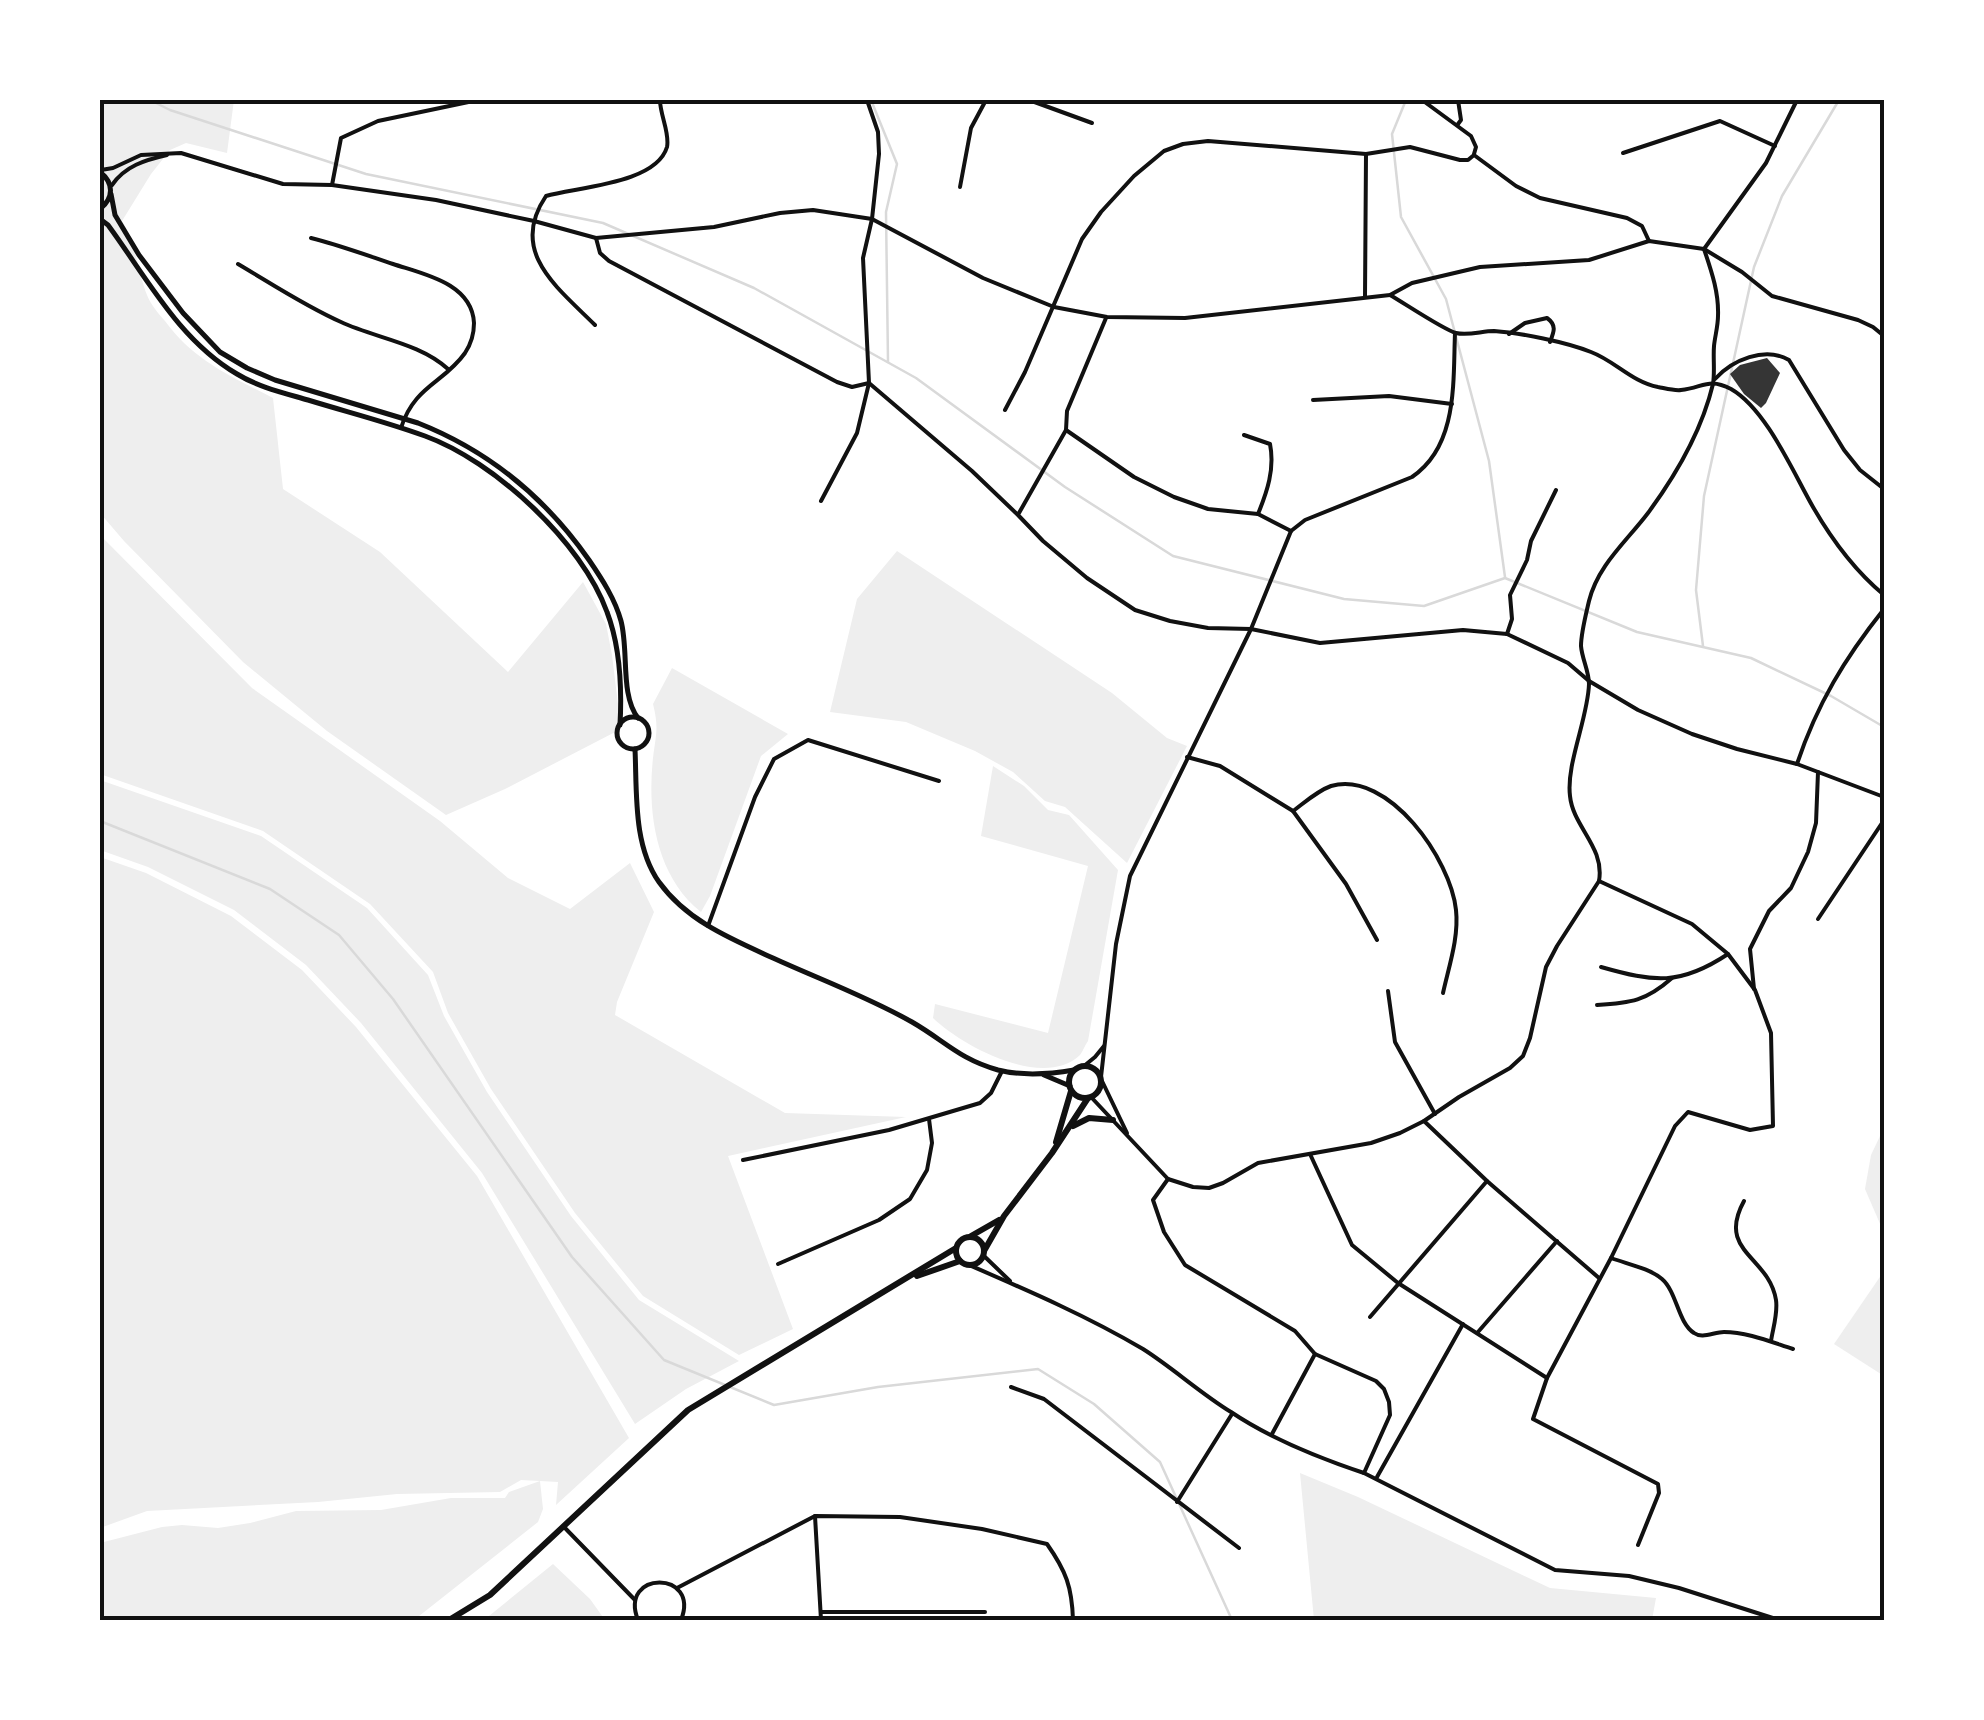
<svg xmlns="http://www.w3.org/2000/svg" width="1984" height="1720" viewBox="0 0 1984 1720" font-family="'Nunito Sans',sans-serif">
<rect width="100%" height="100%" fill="#fff"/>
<g fill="#eee">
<path d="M100 100H234L227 153 186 143 170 150 151 174 122 221C135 240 138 273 147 295 151 305 158 313 165 321 193 360 232 377 273 398L283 489 380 552 508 672 583 582 606 624 612 655 621 729 505 789 446 815 327 731 243 662 124 541 100 513Z"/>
<polygon points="100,535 252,688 440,821 508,878 570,909 630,863 654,912 617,1002 615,1015 785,1113 906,1117 728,1156 793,1329 739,1355 643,1296 575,1213 491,1089 448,1013 433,972 370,904 263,831 100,774"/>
<polygon points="897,551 1112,693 1167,738 1187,746 1127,863 1065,807 1045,801 1013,772 975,751 906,722 830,712 857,599"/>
<path d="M672 668 788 734 761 756 710 896 701 912C656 876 647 813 653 758 656 734 659 728 653 704Z"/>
<path d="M993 766 1024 786 1048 810 1069 815 1118 870 1088 1041C1085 1045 1083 1051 1080 1055 1043 1090 962 1046 933 1018L935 1004 1048 1033 1088 866 981 836Z"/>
<polygon points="100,780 261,836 367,908 428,975 444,1016 487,1092 571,1216 639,1300 739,1361 686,1389 635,1424 482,1173 361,1023 306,965 234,910 148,867 100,850"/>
<polygon points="100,857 146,873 231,916 302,970 356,1027 477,1176 629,1438 556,1505 558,1482 540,1481 543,1509 538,1522 414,1620 100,1620 100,1543 162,1527 182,1525 218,1528 250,1523 296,1511 381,1510 451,1498 505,1498 509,1492 540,1481 521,1480 500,1492 397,1494 318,1502 147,1511 100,1528"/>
<polygon points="1881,1134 1884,1138 1884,1233 1865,1189 1871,1155"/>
<polygon points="1884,1271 1884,1376 1834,1344"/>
<polygon points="1300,1473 1358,1497 1550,1588 1656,1598 1652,1620 1314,1620"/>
<polygon points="553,1564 590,1599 605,1620 484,1620"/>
</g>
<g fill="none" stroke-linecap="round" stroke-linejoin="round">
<g stroke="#d9d9d9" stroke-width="2.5">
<polyline points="150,100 170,110 366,174 603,223 754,288 916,378 1065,487 1173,556 1344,599 1424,606 1505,578 1637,632 1751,658 1831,696 1884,727"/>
<polyline points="871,100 897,164 886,212 888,362"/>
<polyline points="1406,100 1392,134 1401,217 1446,299 1489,461 1505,577"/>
<polyline points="1703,646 1696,590 1704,496 1754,267 1782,196 1839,100"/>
<polyline points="100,821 270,889 339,935 393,999 572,1257 664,1360 774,1405 878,1387 1038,1369 1094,1404 1160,1462 1232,1620"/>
</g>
</g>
<polygon fill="#353535" points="1767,358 1780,373 1766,403 1761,408 1744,394 1730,374 1740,365"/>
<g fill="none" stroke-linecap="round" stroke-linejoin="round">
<g stroke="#111" stroke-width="4">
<polyline points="1029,100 1092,123"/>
<polyline points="1422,100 1471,136 1476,147 1474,154"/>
<polyline points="1458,124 1461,120 1458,100"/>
<polyline points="1623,153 1720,121 1775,146"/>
<polyline points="101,170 113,168 141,155 181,153 283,184 332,185 436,200 534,221 596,238 714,227 780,213 813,210 872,219 983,278 1054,307 1107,317 1185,318 1390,295 1412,283 1480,267 1589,260 1649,241 1704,249 1742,272 1772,296 1858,320 1873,327 1884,336"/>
<path d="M112 185C125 166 145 160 167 155"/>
<polyline points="332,185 341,138 378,121 478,100"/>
<polyline points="960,187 971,128 986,100"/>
<path d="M311 238C339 245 366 255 393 264 423 274 472 283 474 323 474 333 471 344 465 353 444 383 414 386 401 428"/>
<polyline points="596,238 600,253 609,261 837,382 852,387 869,383 972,471 1018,515 1043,541 1087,578 1135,610 1170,621 1208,628 1251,629 1320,643 1463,630 1507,634 1568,663 1589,681 1638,710 1692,734 1737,749 1797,764 1884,797"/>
<path d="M238 264C272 284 305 306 341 322 375 338 420 343 448 369"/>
<path d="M1390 295C1404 303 1444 330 1456 333 1468 336 1482 331 1494 331 1521 333 1566 342 1591 352 1615 361 1632 382 1658 387 1664 388 1674 391 1681 390 1703 388 1708 377 1731 389 1766 409 1793 472 1813 507 1832 540 1854 570 1884 595"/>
<polyline points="1365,297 1366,154"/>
<polyline points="1106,318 1067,411 1066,430 1134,477 1174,497 1208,509 1258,514 1291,531"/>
<path d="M595 325C558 288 508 252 546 196 577 187 656 184 667 147 670 133 660 115 660 100"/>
<path d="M1509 334 1525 323 1547 318C1557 325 1554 332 1550 342"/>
<path d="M1715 379C1732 360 1765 346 1789 360L1844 450 1860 470 1884 489"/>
<polyline points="1313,400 1389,396 1452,404"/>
<polyline points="1005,410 1025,372 1082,239 1101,212 1134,176 1164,151 1183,144 1208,141 1366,154 1410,147 1460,160 1468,160 1474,155 1516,186 1540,198 1627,218 1642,226 1649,241"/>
<path d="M1244 435 1270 444C1275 469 1267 492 1258 514"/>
<polyline points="821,501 857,433 869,383 863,258 872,219 879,154 878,132 867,100"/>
<polyline points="1019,513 1066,430"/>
<polyline points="1507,634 1512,619 1510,595 1527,560 1531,541 1556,490"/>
<polyline points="1187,757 1220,766 1293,811 1346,884 1377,940"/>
<path d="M1797 764C1817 704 1845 658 1884 609"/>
<path d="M1293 811C1304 803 1317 791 1331 786 1389 770 1451 860 1456 910 1459 937 1449 966 1443 993"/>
<polyline points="1818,919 1884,820"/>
<polyline points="708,926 755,797 774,759 808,740 939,781"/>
<path d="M1601 967C1654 982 1680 986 1728 954"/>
<polyline points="1754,989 1750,949 1769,911 1791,888 1808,852 1816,823 1818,772"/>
<polyline points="1388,991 1395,1042 1435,1114"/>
<path d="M1597 1005C1631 1003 1646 1001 1672 978"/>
<polyline points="1084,1066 1095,1057 1104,1046"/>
<path d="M1101 1077 1116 944 1130 876 1251 629 1291 531 1305 520 1412 477C1458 446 1453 382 1455 333"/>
<polyline points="1102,1081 1127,1133"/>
<path d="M1091 1097 1168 1179 1193 1187 1209 1188 1223 1183 1258 1163 1371 1143 1400 1133 1424 1121 1459 1097 1510 1068 1523 1056 1530 1038 1546 967 1557 946 1599 881C1605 847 1573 827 1570 796 1566 764 1588 718 1589 684 1589 671 1582 659 1581 646 1581 633 1586 614 1589 601 1598 565 1626 542 1648 513 1676 475 1702 430 1713 384 1715 372 1713 358 1714 346 1715 336 1718 326 1718 316 1719 292 1711 270 1704 249L1766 163 1797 100"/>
<polyline points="1424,1121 1487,1181 1599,1278"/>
<polyline points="1310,1154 1352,1245 1398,1283 1547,1378 1533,1419 1658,1484 1659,1493 1638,1545"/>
<polyline points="743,1160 889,1130 980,1103 991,1093 1002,1071"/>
<polyline points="1168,1179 1153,1200 1164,1232 1185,1265 1295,1331 1315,1354 1376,1381 1384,1389 1389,1402 1390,1415 1364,1473 1555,1570 1629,1576 1679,1588 1779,1620"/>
<path d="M1744 1201C1716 1252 1769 1256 1776 1300 1778 1313 1773 1328 1771 1341"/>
<polyline points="983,1255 1010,1281"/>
<path d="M1611 1258C1627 1264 1649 1268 1662 1279 1677 1292 1678 1323 1694 1333 1702 1339 1714 1332 1724 1332 1747 1332 1771 1342 1793 1349"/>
<polyline points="778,1264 879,1220 910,1199 927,1170 932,1143 929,1119"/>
<path d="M969 1265C1029 1291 1087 1316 1143 1349 1173 1368 1200 1393 1231 1412 1271 1439 1319 1458 1364 1473"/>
<polyline points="1370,1317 1487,1181"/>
<polyline points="1478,1332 1557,1241"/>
<polyline points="1547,1378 1611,1258 1675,1126 1688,1112 1750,1130 1773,1126 1771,1033 1755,990 1728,954 1692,924 1599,881"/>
<polyline points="1011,1387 1044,1399 1239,1548"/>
<polyline points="1272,1434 1315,1354"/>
<polyline points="1377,1477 1463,1324"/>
<polyline points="1177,1502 1232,1414"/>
<polyline points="565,1528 635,1600"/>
<polyline points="677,1588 815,1516"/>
<polyline points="822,1612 985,1612"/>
<path d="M638 1620C618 1570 701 1570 681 1620"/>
<path d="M821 1620 815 1516 900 1517 982 1529 1047 1544C1066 1571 1072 1587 1073 1620"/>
</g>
<g stroke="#111" stroke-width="5">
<path d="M100 172C114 183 114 198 100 209"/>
<path d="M111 194 115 215 139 255 183 313 220 352 247 368 275 380 418 423C489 451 545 497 589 560 602 579 615 599 621 621 629 651 620 695 638 718"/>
<path d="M100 219 108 225C147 278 179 340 237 374 258 387 284 393 308 400 347 412 387 422 425 436 494 461 582 542 607 612 620 646 622 688 620 725"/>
<circle cx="633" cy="733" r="16"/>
<path d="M635 749C637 793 633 845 659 882 687 921 731 939 773 958 819 979 868 997 912 1022 945 1041 959 1059 998 1070 1022 1076 1051 1074 1074 1070"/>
<polyline points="1044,1075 1070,1086"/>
</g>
<g stroke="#111" stroke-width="6">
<circle cx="1085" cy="1082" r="16"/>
<polyline points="1073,1126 1089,1118 1113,1120"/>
<polyline points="1056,1142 1071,1091"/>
<polyline points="971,1236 999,1220"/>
<circle cx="970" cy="1251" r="14"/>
<polyline points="984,1251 1004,1216 1052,1153 1088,1098"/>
<polyline points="917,1276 960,1261"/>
<polyline points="449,1620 490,1595 688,1410 956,1248"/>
</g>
</g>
<rect width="1984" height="1720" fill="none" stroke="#ffffff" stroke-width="205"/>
<rect x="102" y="102" width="1780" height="1516" fill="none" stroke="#111" stroke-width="4"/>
</svg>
